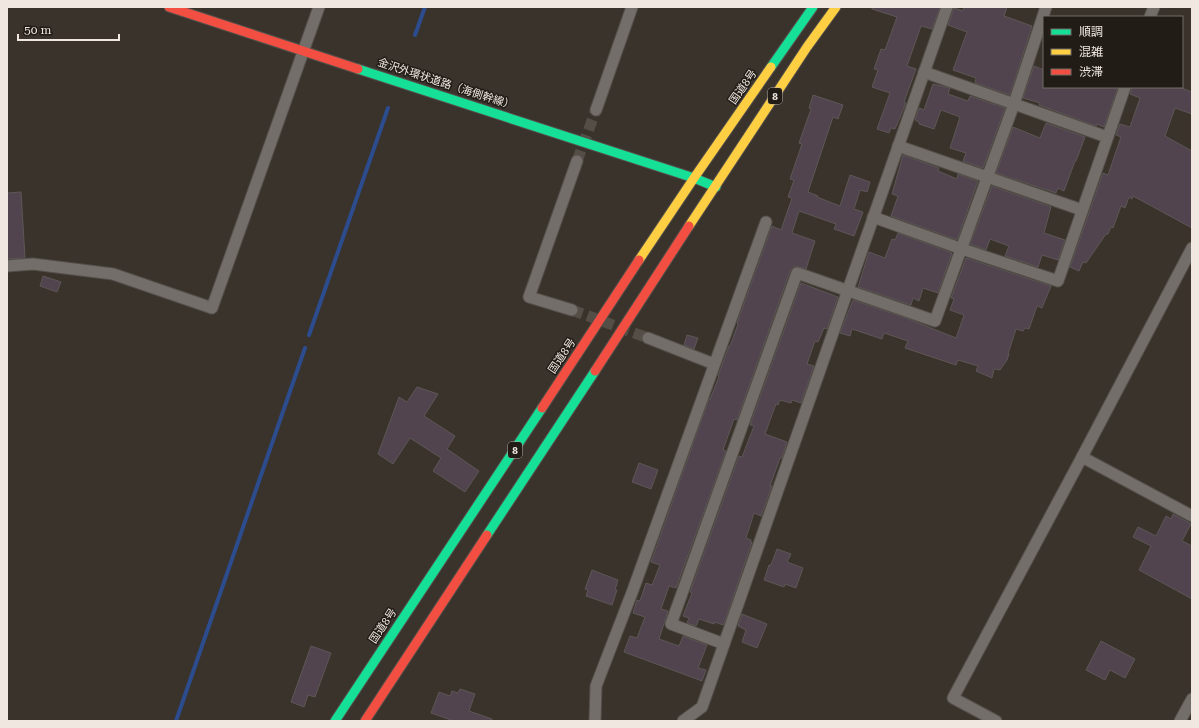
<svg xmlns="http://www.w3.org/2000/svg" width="1199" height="728" viewBox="0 0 1199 728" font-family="'Roboto Serif','Noto Sans JP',serif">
<rect width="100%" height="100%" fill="#39332c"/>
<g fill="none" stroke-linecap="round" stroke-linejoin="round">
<g stroke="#2c4c8e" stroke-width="4">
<polyline points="415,35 425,7"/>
<polyline points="309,335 388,108"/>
<polyline points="176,721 305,348"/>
</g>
</g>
<g fill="#52444e" stroke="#5c5756">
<polygon points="872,7 940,7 932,29 921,26 907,66 916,69 904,102 906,103 895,129 891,128 889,133 877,129 890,93 872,87 878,70 874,69 881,49 885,50 897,17 872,9"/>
<polygon points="964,7 1007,7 1004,16 1032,26 1010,95 975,83 976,78 953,70 967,32 948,25 954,8 963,11"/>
<polygon points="1034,66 1044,70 1044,87 1118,87 1104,127 1097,124 1096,126 1039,105 1040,103 1023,98"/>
<polygon points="933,84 950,88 948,94 968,101 970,96 1005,108 983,168 963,161 966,153 950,148 960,117 941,110 934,129 919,124 919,122 915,120 919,108 924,110"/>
<polygon points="1132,87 1179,87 1192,92 1192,114 1175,108 1165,136 1192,151 1192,228 1133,196 1132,199 1129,197 1125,208 1121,206 1113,228 1111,227 1108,234 1106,234 1086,263 1083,262 1079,271 1070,267 1103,173 1108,175 1121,137 1116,135 1120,124 1130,127 1140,98 1130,94"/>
<polygon points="813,95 843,105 838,119 833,117 808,192 818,196 817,197 840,206 850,175 870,182 867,192 860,190 854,209 863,212 854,236 834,229 836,224 799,211 792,233 815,241 806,269 796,266 790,271 737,420 734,419 723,450 726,451 676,588 669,586 661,609 668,611 659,639 679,646 683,636 707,645 698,668 706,670 702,681 624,652 630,636 637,638 645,617 633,613 637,600 640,601 646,583 652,585 660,565 651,562 709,399 710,399 719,377 718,376 729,346 730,346 738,324 737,323 772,226 781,230 792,198 788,197 794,180 790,179 802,144 799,143 811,109 809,108"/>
<polygon points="1046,123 1085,137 1076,161 1075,161 1064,191 1058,188 1056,193 996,173 1013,127 1040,138"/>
<polygon points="903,155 939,168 938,171 957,179 958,174 978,181 957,240 891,216 898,196 892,194"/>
<polygon points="992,186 1051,207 1044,233 1065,240 1058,260 1042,255 1038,267 1005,256 1009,246 990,239 986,250 970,244"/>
<polygon points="21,192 25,258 7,259 7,193"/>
<polygon points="898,233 952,253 938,293 923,288 919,301 913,298 911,305 858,287 869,252 885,258 892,239 895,240"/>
<polygon points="966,258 1051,286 1042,308 1037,306 1029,329 1025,328 1023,331 1016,329 1008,354 1009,354 1007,360 1000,370 994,369 992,378 976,371 978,366 958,360 956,365 905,348 908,341 884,333 882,339 852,329 850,336 840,333 853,300 906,318 956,338 964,315 950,310 954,299 951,298"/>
<polygon points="43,276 61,282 57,292 40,286"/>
<polygon points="801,283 838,297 827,329 824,328 818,342 815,341 807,364 814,366 801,403 792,400 791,403 780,400 778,405 776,404 765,434 787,442 782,458 780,458 770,486 772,486 761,516 754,513 746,538 751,540 750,542 752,542 725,621 723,625 715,622 714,624 699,619 696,626 687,623 689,618 683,616 692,593 690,592 739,456 742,457 754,426 750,425"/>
<polygon points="687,335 698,338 694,349 684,345"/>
<polygon points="417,387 438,394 424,416 455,436 447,449 479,471 465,492 433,471 441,458 410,438 393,464 378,454 399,397 407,402"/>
<polygon points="639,463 658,470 651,489 632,482"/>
<polygon points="1173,514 1191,524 1182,541 1192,546 1192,599 1139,570 1151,546 1133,537 1138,527 1156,536 1166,516 1171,519"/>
<polygon points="777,549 791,554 787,562 803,568 796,588 785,584 784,587 764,580 769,565 771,565"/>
<polygon points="592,570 618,580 615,590 617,590 612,605 586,596 588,590 585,589"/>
<polygon points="742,614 767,624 757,648 742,642 746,630 738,626"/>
<polygon points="1101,641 1135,659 1125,678 1110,670 1105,680 1086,670"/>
<polygon points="311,646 331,653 315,697 308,695 304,707 291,702"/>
<polygon points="460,689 475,694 469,711 492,719 492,721 454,721 431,713 439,692 450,696 452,691 458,693"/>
</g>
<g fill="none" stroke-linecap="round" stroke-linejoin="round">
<g stroke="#544e47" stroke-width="11" stroke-dasharray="11 5.5" stroke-linecap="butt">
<polyline points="577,161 596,110"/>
<polyline points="572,310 648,338"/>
</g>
<g stroke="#55504a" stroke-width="13">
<g id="street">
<polyline points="1150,17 1154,7"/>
<polyline points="924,72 1107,137"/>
<polyline points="596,110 632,7"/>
<polyline points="898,146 1082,210"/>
<polyline points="873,217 962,249 1058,281 1125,87"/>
<polyline points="7,266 33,264 113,274 212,308 319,7"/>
<polyline points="572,310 529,297 577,161"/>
<polyline points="648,338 714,364"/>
<polyline points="1082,457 1192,516"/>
<polyline points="724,644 671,624 797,273 935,321 1014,104 1046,7"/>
<polyline points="595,721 596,686 633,590 766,222"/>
<polyline points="683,721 702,707 947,7"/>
<polyline points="996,721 953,698 1082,457 1192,248"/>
<polyline points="1180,721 1192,699"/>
</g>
</g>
<g stroke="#55504a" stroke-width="11">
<g id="fast">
<polyline points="771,67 813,7"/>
<polyline points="358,69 694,178 716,187"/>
<polyline points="487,535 595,371"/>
<polyline points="335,721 542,408"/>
</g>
</g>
<g stroke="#55504a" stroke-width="11">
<g id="slow">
<polyline points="689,226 807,47 836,7"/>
<polyline points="639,260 694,178 771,67"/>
</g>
</g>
<g stroke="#55504a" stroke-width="11">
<g id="jam">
<polyline points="169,7 358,69"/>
<polyline points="595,371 689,226"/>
<polyline points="542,408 639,260"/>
<polyline points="365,721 487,535"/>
</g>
</g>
<use href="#street" stroke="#736e69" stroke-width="11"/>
<use href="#fast" stroke="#16e098" stroke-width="9"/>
<use href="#slow" stroke="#ffcf43" stroke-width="9"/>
<use href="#jam" stroke="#f24e42" stroke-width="9"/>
</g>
<g text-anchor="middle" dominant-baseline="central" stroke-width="3" stroke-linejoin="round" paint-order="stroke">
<g fill="#211c16" stroke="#b1aaa3" stroke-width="1">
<rect x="768" y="88" width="14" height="16" rx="3"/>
<rect x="508" y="442" width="14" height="16" rx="3"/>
</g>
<g font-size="10" font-weight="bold" fill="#efe7e0">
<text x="775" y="96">8</text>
<text x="515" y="450">8</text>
</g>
<g font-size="11" fill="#efe7e0" stroke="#211c16">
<text transform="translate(446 84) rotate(18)">金沢外環状道路（海側幹線）</text>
<text transform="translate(743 87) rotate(-55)">国道8号</text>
<text transform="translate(562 356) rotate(-56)">国道8号</text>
<text transform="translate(383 626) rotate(-56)">国道8号</text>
</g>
</g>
<rect width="1199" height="728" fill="none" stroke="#efe7e0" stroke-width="16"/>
<rect x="1043" y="16" width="140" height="72" fill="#211c16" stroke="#736d67"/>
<rect x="1051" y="29" width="20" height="6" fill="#16e098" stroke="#736d67"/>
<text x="1079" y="36" font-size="12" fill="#efe7e0">順調</text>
<rect x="1051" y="49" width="20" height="6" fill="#ffcf43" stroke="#736d67"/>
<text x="1079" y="56" font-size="12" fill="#efe7e0">混雑</text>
<rect x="1051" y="69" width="20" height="6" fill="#f24e42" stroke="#736d67"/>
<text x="1079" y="76" font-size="12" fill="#efe7e0">渋滞</text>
<path d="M18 34v6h101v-6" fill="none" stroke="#efe7e0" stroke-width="2"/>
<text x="24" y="34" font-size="12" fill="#efe7e0" stroke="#211c16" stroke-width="3" paint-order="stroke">50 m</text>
</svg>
